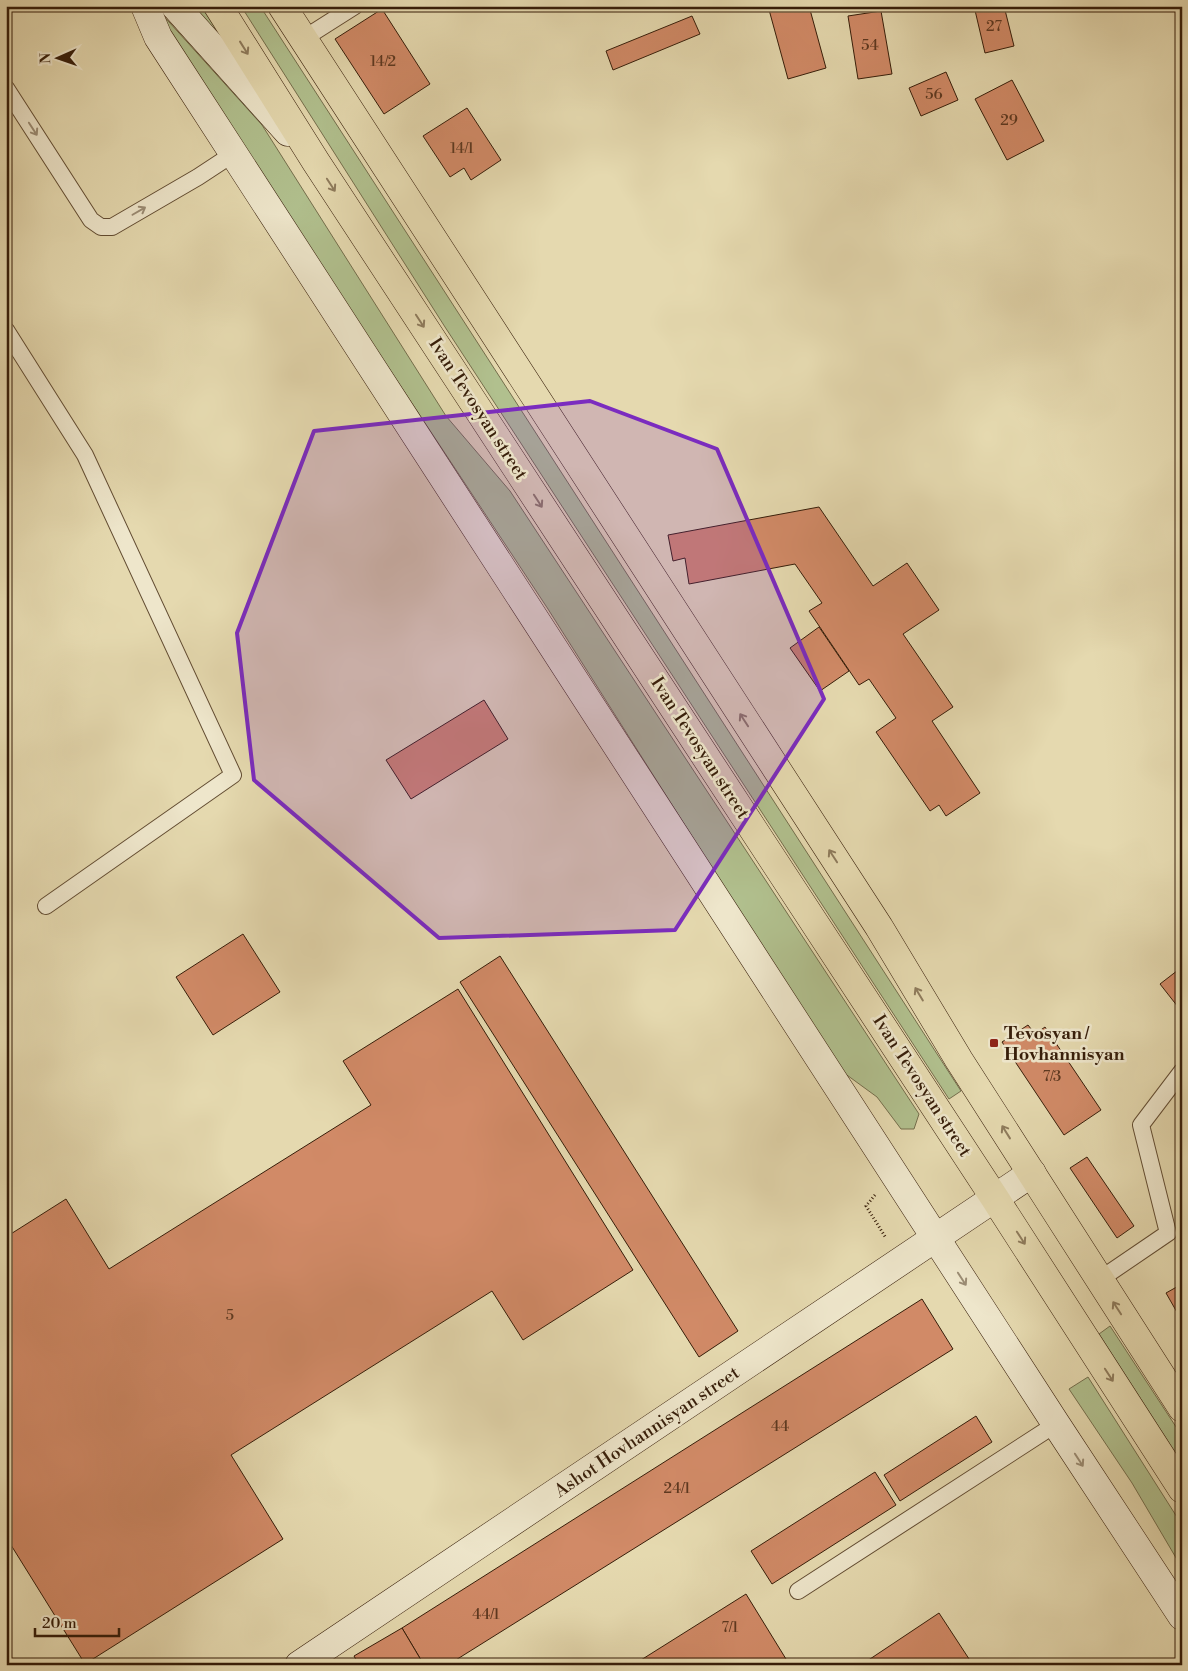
<svg xmlns="http://www.w3.org/2000/svg" width="1188" height="1671" viewBox="0 0 1188 1671" font-family="'Libre Bodoni',serif">
<rect width="100%" height="100%" fill="#e5d9af"/>
<filter id="stains"><feTurbulence type="fractalNoise" baseFrequency=".004" numOctaves="4"/><feColorMatrix values="0 0 0 0 .2 0 0 0 0 .09 0 0 0 0 .02 0 0 0 .5 -.17"/></filter>
<radialGradient id="worn" r=".72"><stop offset=".6" stop-color="#630" stop-opacity="0"/><stop offset="1" stop-color="#630" stop-opacity=".3"/></radialGradient>
<g fill="#b1c08e" stroke="#746e4c">
<polygon points="190,6 201,6 233,56"/>
<polygon points="241,6 260,6 961,1091 949,1099 445,327"/>
<polygon points="160,12 262,125 446,416 510,491 919,1114 914,1129 901,1129 877,1097 840,1070 548,609 310,249 164,32"/>
<polygon points="1110,1326 1182,1436 1182,1463 1099,1334"/>
<polygon points="1088,1377 1182,1525 1182,1568 1132,1483 1069,1389"/>
</g>
<g fill="#d18a67" stroke="#361d09">
<polygon points="768,6 809,6 826,68 788,79"/>
<polygon points="974,6 1004,6 1014,46 985,53"/>
<polygon points="382,9 430,84 384,114 335,39"/>
<polygon points="881,11 892,74 858,79 848,16"/>
<polygon points="692,16 700,34 613,70 606,51"/>
<polygon points="946,72 958,100 921,116 909,88"/>
<polygon points="1012,80 1044,141 1007,160 975,99"/>
<polygon points="467,108 501,160 471,180 464,168 450,177 423,136"/>
<polygon points="819,507 873,586 907,563 939,610 903,634 953,707 932,721 980,793 946,816 939,805 930,811 876,732 896,718 869,679 859,685 809,611 822,603 795,564 689,584 685,558 673,561 668,535"/>
<polygon points="819,627 849,671 820,691 790,648"/>
<polygon points="484,700 508,739 411,799 386,760"/>
<polygon points="243,934 280,992 213,1035 176,977"/>
<polygon points="500,956 738,1331 699,1357 460,982"/>
<polygon points="1182,967 1182,1012 1160,984"/>
<polygon points="458,989 633,1270 523,1340 492,1291 231,1455 283,1539 85,1664 6,1537 6,1237 66,1199 109,1269 371,1105 343,1061"/>
<polygon points="1028,1025 1035,1034 1045,1027 1101,1110 1064,1135 1002,1042"/>
<polygon points="1182,1096 1182,1114 1177,1106"/>
<polygon points="1087,1157 1134,1226 1117,1238 1070,1168"/>
<polygon points="1182,1284 1182,1321 1166,1293"/>
<polygon points="922,1299 953,1349 451,1663 453,1665 424,1665 402,1628"/>
<polygon points="976,1416 992,1442 900,1501 884,1475"/>
<polygon points="875,1472 896,1505 772,1584 751,1551"/>
<polygon points="746,1594 786,1659 778,1665 633,1665"/>
<polygon points="939,1613 973,1665 861,1665"/>
<polygon points="402,1628 424,1665 359,1665 354,1656"/>
</g>
<g fill="none" stroke-linecap="round" stroke-linejoin="round">
<g stroke="#624c32" stroke-width="18">
<g id="lane">
<polyline points="303,39 355,6"/>
<polyline points="6,88 91,220 101,227 112,227 198,177 233,154"/>
<polyline points="6,330 85,455 233,775 46,906"/>
<polyline points="1099,1280 1168,1233 1141,1125 1182,1071"/>
<polyline points="798,1591 1056,1424"/>
</g>
</g>
<g stroke="#361d09" stroke-width="29">
<g id="secondary">
<polyline points="145,6 158,37 1056,1424 1182,1616"/>
<polyline points="175,6 288,132"/>
<polyline points="299,1665 1032,1173"/>
</g>
</g>
<g stroke="#361d09" stroke-width="29">
<g id="primary">
<polyline points="218,6 316,162 994,1197 1182,1489"/>
<polyline points="282,6 879,927 959,1060 1182,1408"/>
</g>
</g>
<polyline stroke="#361d09" stroke-width="3" stroke-dasharray="1 2.5" stroke-linecap="butt" points="875,1195 866,1206 886,1238"/>
<use href="#lane" stroke="#eee6cb" stroke-width="16"/>
<use href="#secondary" stroke="#eee6cb" stroke-width="28"/>
<use href="#primary" stroke="#e5d9af" stroke-width="28"/>
</g>
<defs><path id="oneway-shaft" d="M-6 0H5M1.5-3L5.5 0L1.5 3" fill="none" stroke-width="1.6" stroke-linecap="round" stroke-linejoin="round" transform="scale(1.25)"/></defs>
<g stroke="#8e7b5c">
<use href="#oneway-shaft" transform="translate(244 48) rotate(58)"/>
<use href="#oneway-shaft" transform="translate(331 185) rotate(57)"/>
<use href="#oneway-shaft" transform="translate(420 321) rotate(57)"/>
<use href="#oneway-shaft" transform="translate(538 501) rotate(57)"/>
<use href="#oneway-shaft" transform="translate(744 720) rotate(-123)"/>
<use href="#oneway-shaft" transform="translate(833 856) rotate(-123)"/>
<use href="#oneway-shaft" transform="translate(919 994) rotate(-121)"/>
<use href="#oneway-shaft" transform="translate(1006 1132) rotate(-122)"/>
<use href="#oneway-shaft" transform="translate(1021 1238) rotate(57)"/>
<use href="#oneway-shaft" transform="translate(1117 1308) rotate(-123)"/>
<use href="#oneway-shaft" transform="translate(1109 1375) rotate(57)"/>
</g>
<g stroke="#9b8c74">
<use href="#oneway-shaft" transform="translate(33 129) rotate(57)"/>
<use href="#oneway-shaft" transform="translate(139 211) rotate(-30)"/>
<use href="#oneway-shaft" transform="translate(962 1279) rotate(57)"/>
<use href="#oneway-shaft" transform="translate(1079 1460) rotate(57)"/>
</g>
<path fill="#7b2cbf" fill-opacity="0.2" stroke="#7b2cbf" stroke-width="4" stroke-linejoin="round" d="M590 401 717 449 824 699 675 930 439 938 254 780 237 633 314 431Z"/>
<rect fill="#8f2418" stroke="#eee6cb" stroke-width="2" x="989" y="1038" width="10" height="10" rx="2.5"/>
<g text-anchor="middle" dominant-baseline="central" stroke-width="5" stroke-linejoin="round" paint-order="stroke">
<g font-size="15" fill="#5d3820">
<text x="994" y="26">27</text>
<text x="870" y="45">54</text>
<text x="383" y="61">14/2</text>
<text x="934" y="94">56</text>
<text x="1009" y="120">29</text>
<text x="462" y="148">14/1</text>
<text x="1052" y="1076">7/3</text>
<text x="230" y="1315">5</text>
<text x="780" y="1426">44</text>
<text x="677" y="1488">24/1</text>
<text x="486" y="1614">44/1</text>
<text x="730" y="1627">7/1</text>
</g>
<g font-size="18" fill="#361d09" stroke="#eee6cb">
<text transform="translate(478 409) rotate(57)">Ivan Tevosyan street</text>
<text transform="translate(700 748) rotate(57)">Ivan Tevosyan street</text>
<text transform="translate(922 1086) rotate(57)">Ivan Tevosyan street</text>
<text transform="translate(647 1432) rotate(-34)">Ashot Hovhannisyan street</text>
</g>
<g font-size="18" font-weight="bold" fill="#361d09" stroke="#eee6cb" text-anchor="start">
<text x="1004" y="1033">Tevosyan /<tspan x="1004" dy="21">Hovhannisyan</tspan></text>
</g>
</g>
<rect width="1188" height="1671" fill="none" stroke="#e5d9af" stroke-width="25"/>
<rect x="8" y="8" width="1173" height="1656" fill="none" stroke="#361d09" stroke-width="2.5"/>
<rect x="12" y="12" width="1163" height="1646" fill="none" stroke="#361d09"/>
<g transform="translate(58 58) rotate(268)" stroke="#eee6cb" stroke-width="4" paint-order="stroke">
<path d="M0-4L9 19L0 12L-9 19Z" fill="#361d09"/>
<text y="-8" font-size="14" font-weight="bold" text-anchor="middle" fill="#361d09">N</text>
</g>
<path d="M35 1628v8h84v-8" fill="none" stroke="#361d09" stroke-width="2.5"/>
<text x="42" y="1628" font-size="15" fill="#361d09" stroke="#eee6cb" stroke-width="4" paint-order="stroke">20 m</text>
<rect width="100%" height="100%" filter="url(#stains)"/>
<rect width="100%" height="100%" fill="url(#worn)"/>
</svg>
